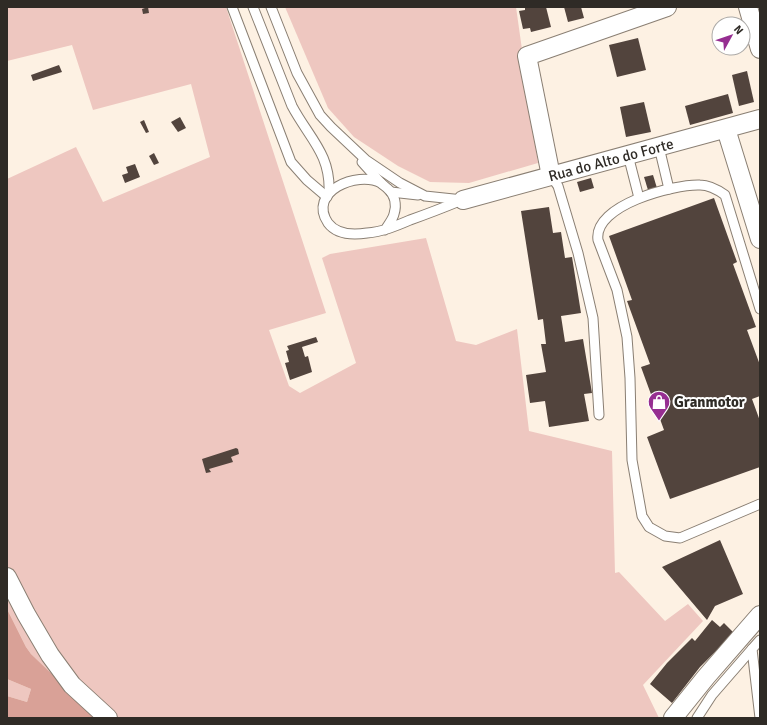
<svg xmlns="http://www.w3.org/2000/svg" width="767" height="725" viewBox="0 0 767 725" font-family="Signika,sans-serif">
<rect width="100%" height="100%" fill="#fdf1e3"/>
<g fill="#eec7c0">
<polygon points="7,7 226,7 326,313 269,330 289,386 300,393 356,363 322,258 330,254 426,238 456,341 476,345 517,329 529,431 612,451 615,573 619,572 665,621 688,604 703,621 643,685 659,718 98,718 31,654 26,647 7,609 7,179 76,147 103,202 210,157 191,84 93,110 72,45 7,61"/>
<polygon points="285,7 516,7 538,163 469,183 430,182 398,166 354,137 328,108"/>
<polygon points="7,679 31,689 27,702 7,696"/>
</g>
<polygon fill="#d9a197" points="7,609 26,647 31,654 98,718 7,718 7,696 27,702 31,689 7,679"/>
<g fill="#52443d">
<polygon points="148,7 149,13 143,14 142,9"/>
<polygon points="529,7 546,7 551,27 531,32 530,28 523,29 519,11 525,10 525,8"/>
<polygon points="564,7 581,7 584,18 568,22"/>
<polygon points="638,38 646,70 617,77 609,45"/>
<polygon points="59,65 62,72 33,81 31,75"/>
<polygon points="747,71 754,102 739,106 732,75"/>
<polygon points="728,94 733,113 690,125 685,106"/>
<polygon points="644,102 651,132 626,137 620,107"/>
<polygon points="180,117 186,128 178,132 171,122"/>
<polygon points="144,120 149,132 146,133 140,122"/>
<polygon points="154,153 159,163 154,165 149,156"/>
<polygon points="135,164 140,177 125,183 122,175 128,173 126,167"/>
<polygon points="653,175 657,188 648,190 644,177"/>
<polygon points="591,178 594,188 580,192 577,182"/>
<polygon points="714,198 737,262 733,264 756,327 747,330 760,365 760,396 752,399 760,421 760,467 670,499 647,437 664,430 641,367 650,364 627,301 632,300 609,236"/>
<polygon points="549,207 553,233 561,232 565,258 572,257 581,313 561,316 565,342 583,339 592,393 584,394 589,421 549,427 545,401 530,403 526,375 546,372 541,344 546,344 543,319 538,320 521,211"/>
<polygon points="316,337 318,342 302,347 305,357 308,356 312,372 290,380 285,363 289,362 286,351 289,350 287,346"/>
<polygon points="236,448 238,449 239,454 231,457 233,462 209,469 211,472 206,473 202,459"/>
<polygon points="720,540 743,594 715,606 707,620 662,567"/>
<polygon points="712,620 720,627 724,623 734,633 700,667 672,703 650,684 667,663 692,638 695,641"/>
</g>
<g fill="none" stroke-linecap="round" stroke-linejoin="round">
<g stroke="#8a7f73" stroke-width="11">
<g id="service">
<polyline points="232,7 291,162 307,180 327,197"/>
<path d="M253 7 292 106C309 138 331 154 329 193"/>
<polyline points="271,7 297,73 320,115 331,127 366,160 400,183 425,196 463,200"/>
<polyline points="659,147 669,189"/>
<polyline points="628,155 639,198"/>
<polyline points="362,162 381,183"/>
<polyline points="551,176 558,186 578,253 593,318 599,415"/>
<polyline points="391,192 418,195"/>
<path d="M385 230C388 225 393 219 394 214 397 205 395 195 388 189 386 187 383 185 381 183 357 170 307 192 328 223 337 235 354 235 367 233 382 232 396 226 410 220 427 214 445 207 462 200"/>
<path d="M760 309 725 195C718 190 709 185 700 185 674 184 593 205 598 240L617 290 627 337 630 378 632 460 642 516 649 527 665 536 680 538 760 504"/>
<polyline points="697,718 712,695 752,649"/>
<polyline points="760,718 752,649 760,640"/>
</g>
</g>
<g stroke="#8a7f73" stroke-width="20">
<g id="minor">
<polyline points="748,7 760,49"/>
<polyline points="726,129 760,239"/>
<polyline points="551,176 527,56 667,7"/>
<polyline points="463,200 760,119"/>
<polyline points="7,577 26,614 50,655 72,685 108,718"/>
<polyline points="673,718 706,677 760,615"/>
</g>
</g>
<use href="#service" stroke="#fff" stroke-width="9"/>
<use href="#minor" stroke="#fff" stroke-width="18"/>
</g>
<defs>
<g id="shop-pin" transform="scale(1.15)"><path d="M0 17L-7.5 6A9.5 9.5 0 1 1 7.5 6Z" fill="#962e91" stroke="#fff"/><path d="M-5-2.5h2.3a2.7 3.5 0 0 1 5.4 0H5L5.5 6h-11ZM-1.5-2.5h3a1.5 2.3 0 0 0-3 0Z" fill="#fff"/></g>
</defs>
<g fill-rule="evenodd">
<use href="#shop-pin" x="659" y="402"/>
</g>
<g text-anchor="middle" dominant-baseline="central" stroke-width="4" stroke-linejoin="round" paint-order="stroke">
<g font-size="15" fill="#2f2b26" stroke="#fff">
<text transform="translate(611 160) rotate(-15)">Rua do Alto do Forte</text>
</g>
<g font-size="15" font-weight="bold" fill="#2f2b26" stroke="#fff" text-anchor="start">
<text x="674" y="402">Granmotor</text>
</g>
</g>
<rect width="767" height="725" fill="none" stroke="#2f2b26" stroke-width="16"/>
<g transform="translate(731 36) rotate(50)"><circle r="19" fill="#ffffff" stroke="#acaaa8"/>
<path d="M0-3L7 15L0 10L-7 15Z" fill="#962e91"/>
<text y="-6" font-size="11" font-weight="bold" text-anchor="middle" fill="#2f2b26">N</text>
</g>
</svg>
